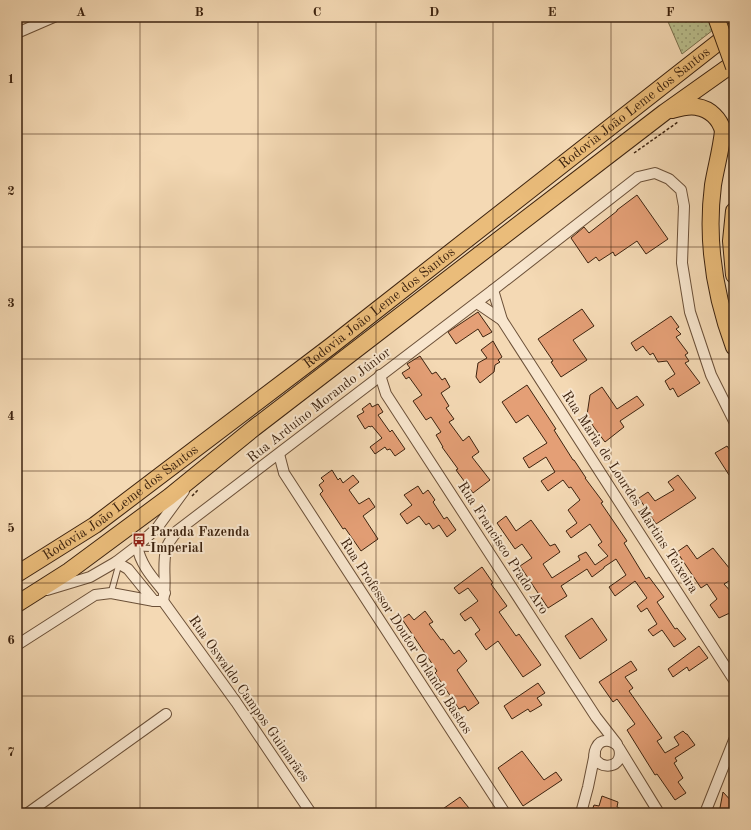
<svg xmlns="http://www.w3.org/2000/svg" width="751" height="830" viewBox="0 0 751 830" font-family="'Old Standard TT',serif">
<defs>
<pattern id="grass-dots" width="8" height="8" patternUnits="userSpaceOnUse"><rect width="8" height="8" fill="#babf8e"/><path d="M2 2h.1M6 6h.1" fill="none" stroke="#989b72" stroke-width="1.8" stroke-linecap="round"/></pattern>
</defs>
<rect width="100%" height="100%" fill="#f4d9b4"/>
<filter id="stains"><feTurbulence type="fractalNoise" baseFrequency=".005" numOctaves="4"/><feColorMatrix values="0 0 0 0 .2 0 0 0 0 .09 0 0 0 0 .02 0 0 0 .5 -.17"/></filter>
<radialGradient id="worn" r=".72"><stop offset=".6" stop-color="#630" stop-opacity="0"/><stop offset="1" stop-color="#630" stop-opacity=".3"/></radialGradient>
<polygon fill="url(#grass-dots)" stroke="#7c714e" points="666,17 707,17 713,30 682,54"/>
<g fill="#e49f76" stroke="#3d230f">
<polygon points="637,195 668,239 646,254 637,241 615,256 613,252 599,261 596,257 588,263 571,238 584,227 589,233 617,211 617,210"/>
<polygon points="582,309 594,326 573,340 587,360 561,377 551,362 553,361 538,339"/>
<polygon points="478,312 492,332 483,337 478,329 456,344 448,332"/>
<polygon points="671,316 679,327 676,329 681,334 676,337 688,353 685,355 689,361 685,363 700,383 678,397 673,388 670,390 665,381 675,374 667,361 658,362 653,353 650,355 643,346 636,351 631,343"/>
<polygon points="493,341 502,357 498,360 500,362 495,365 494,372 480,383 476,377 478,363 487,358 481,350"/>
<polygon points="420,356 432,374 436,372 442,380 445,378 450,387 441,393 449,406 446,408 454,419 449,422 463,441 469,436 479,452 472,457 490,480 473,493 456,470 458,469 442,447 443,447 436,435 441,432 431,417 426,420 413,401 422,395 409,377 406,379 402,373 410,368 407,364"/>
<polygon points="527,385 556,429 554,430 573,460 574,460 586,478 585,478 603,502 601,503 627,541 624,543 646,579 649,577 664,597 657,602 675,629 677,628 686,639 674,647 662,630 653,636 648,630 657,624 647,608 641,612 637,606 647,598 635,581 615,596 609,587 626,575 616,559 604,567 604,568 592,577 587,569 561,586 567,596 548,608 520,566 532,558 522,544 515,549 497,523 506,516 516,531 531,520 550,546 555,544 560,552 543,564 552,578 580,560 578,556 586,552 595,565 608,556 598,545 602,542 590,524 571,538 566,531 577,523 568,510 580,500 571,487 569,488 563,480 548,491 541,481 555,472 546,457 529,468 523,458 547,443 528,415 516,423 502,402"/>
<polygon points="602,387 617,409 637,396 644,405 620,421 624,427 605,442 593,426 587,415 590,395"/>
<polygon points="370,403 372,407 378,404 383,412 378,415 390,432 392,430 405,449 395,456 390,449 387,450 385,447 375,454 370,447 382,438 372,426 370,427 369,426 365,429 357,416 364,412 362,409"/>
<polygon points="727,446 734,456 734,471 729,475 715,453"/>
<polygon points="332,470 338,480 340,478 343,483 353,475 359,482 349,490 359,504 369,498 375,507 363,516 378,539 361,551 345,528 343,529 320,494 323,491 319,485 324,481 321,478"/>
<polygon points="678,475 696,498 656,524 639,498 648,492 655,501 674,490 668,482"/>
<polygon points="418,486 423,494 428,490 435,500 433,502 444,519 447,517 456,530 447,537 439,525 433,529 429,523 426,525 419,516 407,524 400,514 412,505 404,495"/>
<polygon points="687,545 697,559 713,548 734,574 734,578 724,584 734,595 734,611 719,618 710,605 717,599 707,584 701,588 677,552"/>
<polygon points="482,567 493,583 491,584 507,606 499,612 516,636 519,634 541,665 523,677 498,641 486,650 475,634 480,630 471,617 465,621 460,614 478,601 468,588 459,594 454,588"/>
<polygon points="425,611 433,622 429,624 441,640 443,639 454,654 459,650 467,661 457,670 479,703 468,711 465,706 459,709 435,673 437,671 402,619 409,614 414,620"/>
<polygon points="592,618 607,640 580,659 565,636"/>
<polygon points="699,646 708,658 689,671 687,667 673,677 668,669"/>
<polygon points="631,661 637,670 625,677 633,688 629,691 662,738 657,741 665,753 679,745 674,737 683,731 686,734 687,734 695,745 675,758 677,761 674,763 683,778 678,782 686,793 675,800 657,774 655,775 627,730 635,724 617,699 613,702 599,682"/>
<polygon points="538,683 545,693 537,698 542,705 530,712 528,709 512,719 504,706"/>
<polygon points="522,751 544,780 556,772 562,780 523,806 498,768"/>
<polygon points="723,792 734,804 734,808 730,807 729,813 719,813"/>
<polygon points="602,796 618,802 617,807 630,813 591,813 594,805 599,806"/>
<polygon points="460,797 473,813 437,813"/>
</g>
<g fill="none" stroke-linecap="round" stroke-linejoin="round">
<g stroke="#6b5038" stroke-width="7">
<g id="lane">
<polyline points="137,548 166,549"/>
<polyline points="111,593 119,564"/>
</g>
</g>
<g stroke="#6b5038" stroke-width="12">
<g id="street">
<polyline points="17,33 54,17"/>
<polyline points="493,290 502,320 734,680"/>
<polyline points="477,303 502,320"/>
<polyline points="380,375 386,394 596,717 617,744"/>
<polyline points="279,454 284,473 505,813"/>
<path d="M137 546C141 566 153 578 165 593"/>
<polyline points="116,562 128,569 154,601"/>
<polyline points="47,590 90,577 116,562 137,546 157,528 184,491"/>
<polyline points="163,601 236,702 311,813"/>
<path d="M17 645 95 595 111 593 154 601H163C167 584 162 566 166 550 167 543 173 537 177 531L493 290 638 177 655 173 669 179 681 190 684 206 682 263 690 312 711 375 734 421"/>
<path d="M619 748C626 774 586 769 596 748 601 737 614 740 619 748L659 813"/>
<polyline points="28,813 166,714"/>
<polyline points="581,813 588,787 595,753"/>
<polyline points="705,813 734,740"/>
</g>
</g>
<g stroke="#3d230f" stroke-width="18">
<g id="primary">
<path d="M672 110C679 108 689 105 697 107 710 109 720 119 723 131 721 150 716 167 713 185 706 240 715 296 734 347"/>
<polyline points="734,211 731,241 734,275"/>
<path id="s1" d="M17 574 95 525 331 346 734 30"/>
<polyline points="17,604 69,571 169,497 254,428 665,112 734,63"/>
</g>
</g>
<g stroke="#3d230f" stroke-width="1.5" stroke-dasharray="3 2" stroke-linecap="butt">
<polyline points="634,153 678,122"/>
<polyline points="192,496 199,489"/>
</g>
<use href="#lane" stroke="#f8e6ce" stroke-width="5"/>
<use href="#street" stroke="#f8e6ce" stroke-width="10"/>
<use href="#primary" stroke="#eabc7a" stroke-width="16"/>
<g stroke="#3d230f" stroke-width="18" stroke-linecap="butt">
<polyline id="primary-bridge" points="716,17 734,67"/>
</g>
<use href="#primary-bridge" stroke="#eabc7a" stroke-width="16"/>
</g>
<path fill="none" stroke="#3d230f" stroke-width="1" stroke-opacity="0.55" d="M140 17V813M258 17V813M376 17V813M493 17V813M611 17V813M17 134H734M17 247H734M17 359H734M17 471H734M17 583H734M17 696H734"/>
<defs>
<g id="bus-bare" transform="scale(1.08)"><path d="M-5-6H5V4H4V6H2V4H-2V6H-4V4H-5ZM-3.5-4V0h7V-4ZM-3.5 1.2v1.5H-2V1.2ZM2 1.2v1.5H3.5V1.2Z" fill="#8f2418" stroke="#f8e6ce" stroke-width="2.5" paint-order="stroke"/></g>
</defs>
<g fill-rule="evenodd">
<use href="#bus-bare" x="139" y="540"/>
</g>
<g text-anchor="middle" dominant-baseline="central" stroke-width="4" stroke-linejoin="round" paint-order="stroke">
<g font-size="14" fill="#3d230f" stroke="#f8e6ce">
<text stroke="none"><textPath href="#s1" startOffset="774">Rodovia João Leme dos Santos</textPath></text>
<text stroke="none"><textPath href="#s1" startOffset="450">Rodovia João Leme dos Santos</textPath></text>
<text transform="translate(319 405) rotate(-38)">Rua Arduíno Morando Júnior</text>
<text transform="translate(630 492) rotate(57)">Rua Maria de Lourdes Martins Teixeira</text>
<text stroke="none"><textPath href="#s1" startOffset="126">Rodovia João Leme dos Santos</textPath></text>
<text transform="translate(503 548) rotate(57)">Rua Francisco Prado Aro</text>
<text transform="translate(406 636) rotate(57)">Rua Professor Doutor Orlando Bastos</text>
<text transform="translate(249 699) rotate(55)">Rua Oswaldo Campos Guimarães</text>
</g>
<g font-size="14" font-weight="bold" fill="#3d230f" stroke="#f8e6ce" text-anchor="start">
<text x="150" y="532">Parada Fazenda<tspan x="150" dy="16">Imperial</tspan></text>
</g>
</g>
<rect width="751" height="830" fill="none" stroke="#f4d9b4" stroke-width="44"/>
<rect x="22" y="22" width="707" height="786" fill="none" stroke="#3d230f" stroke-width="1.5"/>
<g font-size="13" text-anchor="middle" font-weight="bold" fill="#3d230f">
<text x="81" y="16">A</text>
<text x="199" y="16">B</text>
<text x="317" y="16">C</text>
<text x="434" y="16">D</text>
<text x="552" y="16">E</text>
<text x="670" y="16">F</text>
<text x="11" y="83">1</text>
<text x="11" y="195">2</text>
<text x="11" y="307">3</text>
<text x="11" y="420">4</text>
<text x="11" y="532">5</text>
<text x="11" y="644">6</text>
<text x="11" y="756">7</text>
</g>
<rect width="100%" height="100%" filter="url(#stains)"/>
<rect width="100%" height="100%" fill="url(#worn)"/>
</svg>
